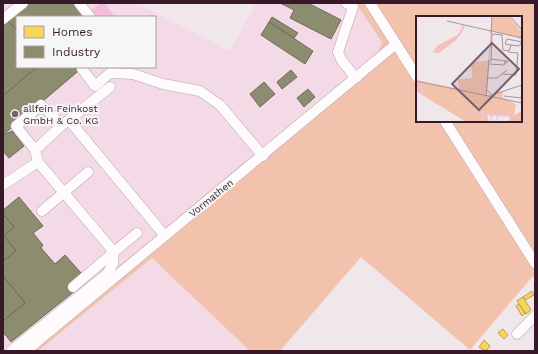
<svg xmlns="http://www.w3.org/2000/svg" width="538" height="354" viewBox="0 0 538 354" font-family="'Work Sans',sans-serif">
<rect width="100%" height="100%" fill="#f0e7eb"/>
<g fill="#f3dae6" fill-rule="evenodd">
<path d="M3 3H137L230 51 256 3H354L357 5 382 42 378 52 16 351H3ZM17 17H155V67H17Z"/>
<polygon points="152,258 250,351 38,351"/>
</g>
<path fill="#f3c2ac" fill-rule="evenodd" d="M354 3H535V278L533 276 470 350 361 257 280 351H250L152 258 38 351H16L378 52 382 42 357 5ZM417 17H521V121H417Z"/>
<polygon fill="#f4bcd8" points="100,3 105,3 114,16 97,17 92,10"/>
<g fill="#f6d55c" stroke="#bd9d4d">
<polygon points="532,291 534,295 525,300 523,297"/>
<polygon points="523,297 531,310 526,314 517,301"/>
<polygon points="519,304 525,313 522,316 516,306"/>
<polygon points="503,329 508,335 504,339 498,333"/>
<polygon points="484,340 490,346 486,351 479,347"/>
</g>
<g fill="#8c8c6e" stroke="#736a5a">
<polygon points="29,3 72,3 84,17 17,17 17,31 8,21"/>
<polygon points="280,3 308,3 341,20 331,39 290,18 294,10"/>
<polygon points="272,17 298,33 294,38 269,22"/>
<polygon points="8,21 17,31 17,67 37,67 3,96 3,25"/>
<polygon points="269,22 313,51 305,64 261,35"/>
<polygon points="37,67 83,67 3,135 3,96"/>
<polygon points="291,70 297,77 282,89 277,82"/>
<polygon points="264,82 275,94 260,107 250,94"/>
<polygon points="308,89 315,97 304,107 297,98"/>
<polygon points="12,131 24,146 9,158 3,151 3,135"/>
<polygon points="19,197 43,226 33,233 43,245 41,248 55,264 65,255 82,274 76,290 11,342 3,332 3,321 25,303 3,276 3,261 16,251 4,236 14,227 3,214 3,210"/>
<polygon points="3,214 14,227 3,237"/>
<polygon points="4,236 16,251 3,261 3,237"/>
<polygon points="3,276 25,303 3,321"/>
</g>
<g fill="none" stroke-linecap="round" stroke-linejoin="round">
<g stroke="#baa7b0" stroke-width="11">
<g id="minor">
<polyline points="79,3 90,17"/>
<polyline points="346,3 353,7 338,52 342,61 356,78"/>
<polyline points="370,3 417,77"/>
<polyline points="3,19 23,3"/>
<polyline points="82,69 95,86 110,73 133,74 163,84 200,91 220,105 263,156"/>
<polyline points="69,120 110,87"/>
<polyline points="445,121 535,263"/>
<polyline points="62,125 35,150 16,126 41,105 62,125 69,120 165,236"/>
<polyline points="35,150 38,162 114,252 73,287"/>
<polyline points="3,185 38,162"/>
<polyline points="42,211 88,172"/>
<polyline points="517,334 535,316"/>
<polyline points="11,351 107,274 113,264 114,252 137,233"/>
<polyline points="26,351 396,44"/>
</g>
</g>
<use href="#minor" stroke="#fdfbfc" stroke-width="10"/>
</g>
<circle fill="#78616e" stroke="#f6f6f6" stroke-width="1.5" cx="15" cy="114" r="4"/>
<g text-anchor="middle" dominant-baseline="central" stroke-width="4" stroke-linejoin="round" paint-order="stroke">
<g font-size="10" fill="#38192a" stroke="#f6f6f6" text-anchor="start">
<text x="23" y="108">allfein Feinkost<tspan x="23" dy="12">GmbH &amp; Co. KG</tspan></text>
</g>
<g font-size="10" fill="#38192a" stroke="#f6f6f6">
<text transform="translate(211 198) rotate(-39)">Vormathen</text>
</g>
</g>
<g transform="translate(416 16)">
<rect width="106" height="106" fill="#f0e7eb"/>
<path d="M76 0H93L106 16V22L76 15 71 79 87 76V82L100 88 98 99 106 95V106H91L94 103 93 100 82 99V106L80 99H76V106L74 99H71L73 106H50L0 75V64L43 73 42 63 56 62 55 46 72 45ZM43 7 48 10 40 24 23 37 17 36 21 30 43 18 47 10Z" fill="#f3c2ac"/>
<path fill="none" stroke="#f4bcd8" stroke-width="2" d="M18 36 43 19 48 10M5 68 7 80M51 96 67 98V106M69 98 99 100"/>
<path fill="none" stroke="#a6959e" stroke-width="1" d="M94 0 106 14M31 5 106 22M75 18 76 0M75 43 89 45M75 46 76 18 86 19 87 34 93 35 95 29 103 30 106 26 91 23 89 28 95 29M73 48 88 49 92 45H89L88 48M87 58 100 59 102 37 92 36M71 62H81L91 54M0 65 106 87M71 74 76 79 106 69M70 80 73 44M88 80 106 82"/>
<path fill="#78616e" fill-opacity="0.15" stroke="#78616e" stroke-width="2" d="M76 27 103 53 63 94 36 68Z"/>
<rect width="106" height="106" fill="none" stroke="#38192a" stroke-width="2"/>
</g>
<rect width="538" height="354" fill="none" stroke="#38192a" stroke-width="8"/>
<rect x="16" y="16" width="140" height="52" fill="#f6f6f6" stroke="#aa9ea4"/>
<rect x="24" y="26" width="20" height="12" fill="#f6d55c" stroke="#aa9ea4"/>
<text x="52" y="36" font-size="12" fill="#38192a">Homes</text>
<rect x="24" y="46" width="20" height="12" fill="#8c8c6e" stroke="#aa9ea4"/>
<text x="52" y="56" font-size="12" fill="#38192a">Industry</text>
</svg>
